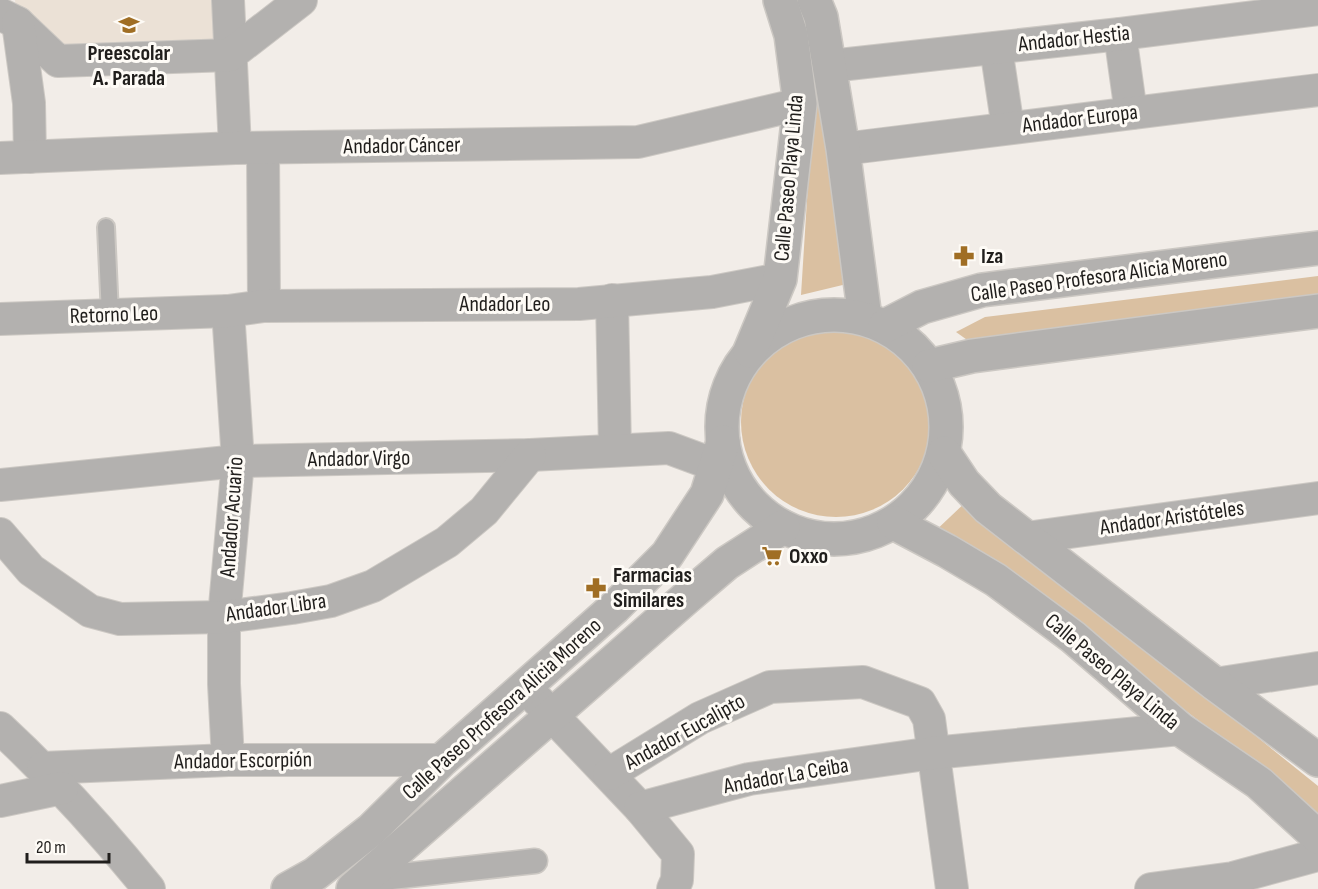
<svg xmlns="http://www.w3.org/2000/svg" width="1318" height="889" viewBox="0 0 1318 889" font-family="'Sofia Sans Condensed',sans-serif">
<rect width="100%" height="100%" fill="#f2ede8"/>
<polygon fill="#ebe1d6" points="15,0 222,0 224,40 70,55 16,9"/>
<g fill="#dac0a1">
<polygon points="786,0 808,0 851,283 801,295 813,105"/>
<polygon points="1318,276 1318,302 977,347 956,332 985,317"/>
<circle cx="836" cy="422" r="95"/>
<polygon points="969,499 1175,671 1318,786 1318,816 1224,740 998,567 931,535"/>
</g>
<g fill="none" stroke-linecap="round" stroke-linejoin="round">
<g stroke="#ccc8c3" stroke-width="20">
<polyline id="service" points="106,227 110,315"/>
</g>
<g stroke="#ccc8c3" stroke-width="27">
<polyline id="pedestrian" points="365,880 535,861"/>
</g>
<g stroke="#ccc8c3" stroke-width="34">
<g id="minor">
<polyline points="228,0 235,148"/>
<polyline points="0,14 18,23 58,61 230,55 301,0"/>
<polyline points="18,23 29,103 30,157"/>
<polyline points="1120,34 1131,113"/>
<polyline points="996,48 1008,128"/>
<polyline points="830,66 1120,34 1318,9"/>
<polyline points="263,148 264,306"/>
<polyline points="843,149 1318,90"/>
<polyline points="0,158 235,148 638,142 800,104"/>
<polyline points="612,300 615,450"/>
<polyline points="228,311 238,461 224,617 224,684 228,760"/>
<polyline points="0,319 228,311 264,306 579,304 712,292 780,279"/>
<polyline points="0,485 238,461 530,455 669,448 715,465"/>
<polyline points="0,534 31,570 90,611 120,619 224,617 292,608 331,601 373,586 447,542 484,511 530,455"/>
<polyline points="1026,538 1318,498"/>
<polyline points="1215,684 1318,668"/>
<polyline points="525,687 640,808 678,854 677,880 673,889"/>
<path d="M0 728C54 778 103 832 149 889"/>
<polyline points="43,768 228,760 442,760"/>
<polyline points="609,774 700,718 770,687 863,682 920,703 929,719 952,889"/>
<polyline points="0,801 62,788"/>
<polyline points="640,808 749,779 933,753 1180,729"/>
<polyline points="1151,889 1233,878 1318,855"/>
</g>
</g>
<g stroke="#ccc8c3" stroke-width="36">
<g id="tertiary">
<polyline points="814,0 821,17 843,149 865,318"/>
<circle cx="834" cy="427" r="112"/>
<polyline points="885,326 922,307 982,290 1318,248"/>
<polyline points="750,351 780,279 800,104 791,35 780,0"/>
<polyline points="929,366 972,356 1017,350 1318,311"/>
<polyline points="944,453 964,483 988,508 1215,684 1318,760"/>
<polyline points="894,523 947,551 996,580 1073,637 1180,729 1259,783 1318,837"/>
<polyline points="288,889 315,874 371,830 442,760 614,608 667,555 707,494 723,442"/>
<polyline points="353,889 686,598 727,563 783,527"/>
</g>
</g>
<use href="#service" stroke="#b3b1af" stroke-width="16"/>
<use href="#pedestrian" stroke="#b3b1af" stroke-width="24"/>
<use href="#minor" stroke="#b3b1af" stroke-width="32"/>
<use href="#tertiary" stroke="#b3b1af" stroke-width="33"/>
</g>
<defs>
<g id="school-bare" transform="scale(1.62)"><path d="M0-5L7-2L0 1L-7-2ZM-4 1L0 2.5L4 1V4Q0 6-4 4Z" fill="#a06e24" stroke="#fefbf6" stroke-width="2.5" paint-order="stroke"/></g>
<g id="pharmacy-bare" transform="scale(1.62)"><path d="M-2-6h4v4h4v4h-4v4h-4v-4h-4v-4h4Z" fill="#a06e24" stroke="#fefbf6" stroke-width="2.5" paint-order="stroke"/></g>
<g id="supermarket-bare" transform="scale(1.62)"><path d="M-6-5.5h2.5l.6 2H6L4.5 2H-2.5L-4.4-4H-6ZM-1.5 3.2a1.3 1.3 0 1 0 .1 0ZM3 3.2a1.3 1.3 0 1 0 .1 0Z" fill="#a06e24" stroke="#fefbf6" stroke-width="2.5" paint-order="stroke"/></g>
</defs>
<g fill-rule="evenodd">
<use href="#school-bare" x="129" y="25"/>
<use href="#pharmacy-bare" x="964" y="256"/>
<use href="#supermarket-bare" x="772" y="556"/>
<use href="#pharmacy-bare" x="596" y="588"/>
</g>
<g text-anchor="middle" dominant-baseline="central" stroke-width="6" stroke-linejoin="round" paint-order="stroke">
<g font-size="22" fill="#201e1c" stroke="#fefbf6">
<text transform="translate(1074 39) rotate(-6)">Andador Hestia</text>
<text transform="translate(1080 119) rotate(-7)">Andador Europa</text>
<text transform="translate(402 146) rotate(-1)">Andador Cáncer</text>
<text transform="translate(789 178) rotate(-85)">Calle Paseo Playa Linda</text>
<text transform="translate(1099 277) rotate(-8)">Calle Paseo Profesora Alicia Moreno</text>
<text x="505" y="304">Andador Leo</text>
<text transform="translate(114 315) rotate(-2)">Retorno Leo</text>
<text transform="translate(359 459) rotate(-1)">Andador Virgo</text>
<text transform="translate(232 517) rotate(-86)">Andador Acuario</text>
<text transform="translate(1172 518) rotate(-8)">Andador Aristóteles</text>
<text transform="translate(276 608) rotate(-8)">Andador Libra</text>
<text transform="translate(1112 672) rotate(40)">Calle Paseo Playa Linda</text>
<text transform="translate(502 709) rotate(-42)">Calle Paseo Profesora Alicia Moreno</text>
<text transform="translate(685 732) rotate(-29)">Andador Eucalipto</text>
<text transform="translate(243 761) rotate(-1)">Andador Escorpión</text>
<text transform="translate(786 776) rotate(-10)">Andador La Ceiba</text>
</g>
<g font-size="22" font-weight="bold" fill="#201e1c" stroke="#fefbf6" text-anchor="start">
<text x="129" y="53" text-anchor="middle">Preescolar<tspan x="129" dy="25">A. Parada</tspan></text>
<text x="981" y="256">Iza</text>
<text x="789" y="556">Oxxo</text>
<text x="613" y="575">Farmacias<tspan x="613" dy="25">Similares</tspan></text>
</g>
</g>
<path d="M27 853v9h82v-9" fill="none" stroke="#201e1c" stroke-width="3"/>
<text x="36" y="853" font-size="18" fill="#201e1c" stroke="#fefbf6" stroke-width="4.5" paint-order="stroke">20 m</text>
</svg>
